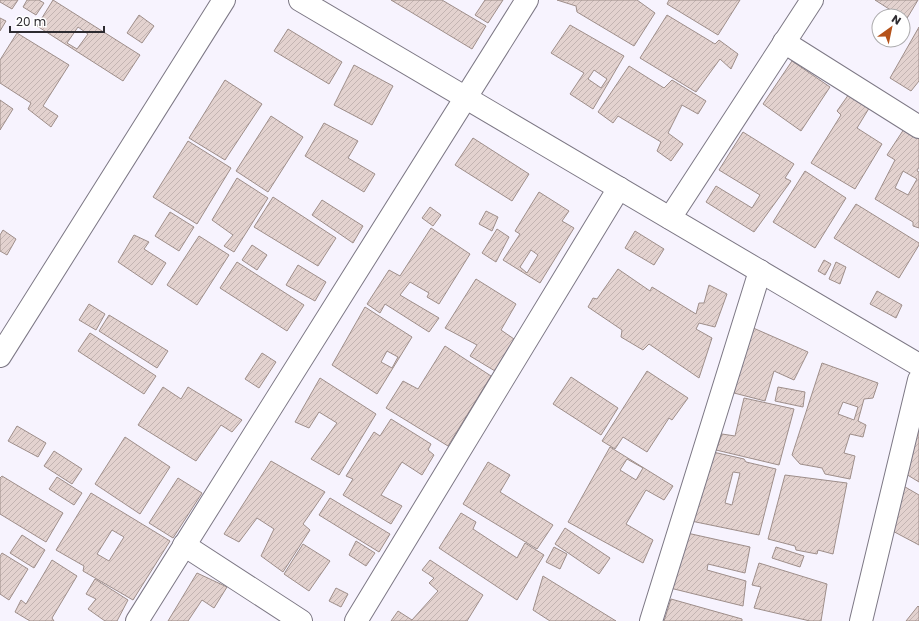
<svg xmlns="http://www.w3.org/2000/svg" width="919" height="621" viewBox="0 0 919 621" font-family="Poppins,sans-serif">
<defs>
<pattern id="building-hatch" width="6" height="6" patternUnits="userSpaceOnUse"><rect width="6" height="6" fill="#e3d2cf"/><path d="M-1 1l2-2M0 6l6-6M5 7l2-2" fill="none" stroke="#c3b4b2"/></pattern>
</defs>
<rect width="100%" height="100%" fill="#f7f3fe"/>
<g fill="url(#building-hatch)" stroke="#9e8e8a" fill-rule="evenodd">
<polygon points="0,0 18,0 12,9 0,2"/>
<polygon points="27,0 39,0 44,3 36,15 23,7"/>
<path d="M53 0 140 55 123 81 37 26ZM78 27 88 34 77 49 67 43Z"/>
<polygon points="391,0 442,0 486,26 472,49"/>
<polygon points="485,0 503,0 488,23 475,15"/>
<polygon points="557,0 637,0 655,13 634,46 577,12 576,6"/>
<polygon points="669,0 740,0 718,35 667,4"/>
<polygon points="875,0 918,0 906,20 903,18 903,16 900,16"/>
<polygon points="139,15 154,26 142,43 127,33"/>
<polygon points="667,15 715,44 719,40 738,54 731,69 720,59 696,92 640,58"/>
<polygon points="0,18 6,21 0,31"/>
<path d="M570 25 624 56 593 109 570 94 584 73 551 53ZM594 70 607 79 601 88 588 79Z"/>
<polygon points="919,27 919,81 911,91 890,78"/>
<polygon points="288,29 342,62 329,84 274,51"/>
<polygon points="17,33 69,65 43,106 58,116 51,127 28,109 31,103 0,83 0,60"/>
<polygon points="792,61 830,87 801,131 763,104"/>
<polygon points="354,65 393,86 372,125 334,105"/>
<polygon points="629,66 664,88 672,80 706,101 698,114 682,105 668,133 683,144 671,161 657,151 661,142 618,116 613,123 598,112"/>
<polygon points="225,80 262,104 225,160 189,138"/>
<polygon points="849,94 871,105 857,128 882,144 855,189 811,163 841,115 837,111"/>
<polygon points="0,100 13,109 0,130"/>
<polygon points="271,116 303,137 268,192 236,171"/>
<polygon points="324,123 358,141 348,158 375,174 364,192 305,156"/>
<path d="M904 129 919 139V167L917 171 919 172V228L913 226V222L875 199 895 160 887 155ZM903 171 917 179 908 195 895 188Z"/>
<polygon points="743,132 794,164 785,178 791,181 754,232 706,202 716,186 752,208 760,195 719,170"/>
<polygon points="473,138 529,174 512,201 455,165"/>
<polygon points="188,141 231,168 197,224 153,197"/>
<polygon points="805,171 846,198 815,248 773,222"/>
<polygon points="237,178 268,198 234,252 224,246 233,235 212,220"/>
<path d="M539 192 569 211 562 221 574 228 540 283 503 260 520 234 515 231ZM531 250 538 255 527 273 520 267Z"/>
<polygon points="273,197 336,238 318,266 254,227"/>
<polygon points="322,200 363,226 353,243 312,215"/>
<polygon points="856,204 919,243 919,245 899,278 834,238"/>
<polygon points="430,207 441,215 433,226 422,218"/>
<polygon points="486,211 498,217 492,231 479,224"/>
<polygon points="170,212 194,227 179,251 155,236"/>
<polygon points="431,228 470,254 439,304 427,297 429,293 410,282 400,295 439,318 429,332 385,304 380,313 367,304 389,270 400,276"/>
<polygon points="497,229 509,237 496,262 482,253"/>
<polygon points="3,230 16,239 7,255 0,251 0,235"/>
<polygon points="635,231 664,249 654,265 625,248"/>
<polygon points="134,235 149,242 144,249 166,263 152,285 118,262"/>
<polygon points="199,236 229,255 197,305 167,285"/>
<polygon points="252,245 267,255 257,270 242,260"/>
<polygon points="824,260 831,264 825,275 818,271"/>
<polygon points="237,262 304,305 287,331 220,288"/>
<polygon points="836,262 846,267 840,284 829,279"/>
<polygon points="298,265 326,282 315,301 286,285"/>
<polygon points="618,269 650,291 652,287 696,314 699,303 704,303 709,285 727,294 715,327 699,323 696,329 712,338 699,378 649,344 643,350 621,337 622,330 588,307 593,298 597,299"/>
<polygon points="476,279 516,304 501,330 514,339 495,371 470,356 477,345 445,328"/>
<polygon points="877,291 902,305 896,318 870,304"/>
<polygon points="89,304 105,314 96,330 79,320"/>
<path d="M365 307 412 337 377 394 332 365ZM387 351 398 357 392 368 381 362Z"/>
<polygon points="109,315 168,351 157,368 99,331"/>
<polygon points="751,327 808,352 794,380 774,371 765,401 734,393"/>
<polygon points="90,333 156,376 144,394 78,351"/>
<polygon points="445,346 491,376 448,446 386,408 403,381 418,389"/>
<polygon points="262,353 276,362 259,388 245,379"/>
<path d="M822 363 878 383 873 398 864 399 858 421 866 425 863 437 850 434 844 453 855 456 850 479 825 474 822 468 800 464 792 455ZM843 402 858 407 854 420 838 414Z"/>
<polygon points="647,371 688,398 672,420 669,418 647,452 623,437 615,449 602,441"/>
<polygon points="571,377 618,408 601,435 553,404"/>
<polygon points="320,378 376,414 339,475 311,459 337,423 319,412 309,428 295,422"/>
<polygon points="163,387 181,399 188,387 242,420 232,432 221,425 196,461 138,425"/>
<polygon points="778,387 805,392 803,407 775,401"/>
<polygon points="744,398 794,409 779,465 716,450 722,434 735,436"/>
<polygon points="391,419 431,444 428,450 434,455 422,475 402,462 381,495 402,506 391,524 343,495 353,479 346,476 374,432 380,436"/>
<polygon points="919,424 919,482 901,471 915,446 908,442"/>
<polygon points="17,426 46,443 38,457 8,441"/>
<polygon points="125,437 170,467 140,514 95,484"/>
<path d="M610 447 673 486 664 500 646 490 626 524 653 540 643 563 568 522ZM627 459 643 468 636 480 620 470Z"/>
<polygon points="54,451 82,469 72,484 44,466"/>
<path d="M713 452 744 459 746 462 776 469 759 535 691 521ZM733 472 740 473 732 505 725 503Z"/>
<polygon points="271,461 325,492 303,524 310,530 283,572 261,556 274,529 257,518 239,542 224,534"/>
<polygon points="488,462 510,475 500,492 553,525 537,549 463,504"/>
<polygon points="785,475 847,483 833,554 818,550 817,554 796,550 795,546 768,539"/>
<polygon points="2,476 63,513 46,542 0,514 0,478"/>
<polygon points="57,477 82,493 74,505 49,489"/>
<polygon points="178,478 202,493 173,538 149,523"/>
<polygon points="900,484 919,495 919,545 887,528"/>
<path d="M91 493 170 541 133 600 83 571 84 566 56 550ZM112 530 124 537 109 561 97 554Z"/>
<polygon points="330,498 390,534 379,552 319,515"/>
<polygon points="461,513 476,522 473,529 517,558 525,543 544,555 517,600 439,548"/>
<polygon points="565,528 610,558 599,574 555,544"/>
<polygon points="687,533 750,547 745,573 708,564 707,570 746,581 743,606 670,588"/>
<polygon points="22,535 45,550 34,568 10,553"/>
<polygon points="356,541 375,553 366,566 349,555"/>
<polygon points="303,544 330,561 309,591 284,574"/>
<polygon points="554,547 567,554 560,569 546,562"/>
<polygon points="776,547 804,556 800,567 772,558"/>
<polygon points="2,553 28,569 9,600 0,594 0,556"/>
<polygon points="52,560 77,576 52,618 54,621 30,621 15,612 21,600 26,604"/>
<polygon points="430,560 483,595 467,621 391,621 398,611 412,620 438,591 429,583 434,578 422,570"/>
<polygon points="759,563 827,584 821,621 810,621 754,608 761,587 752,585"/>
<polygon points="197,573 227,587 214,608 202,600 188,621 168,621"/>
<polygon points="543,576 616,621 550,621 533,610"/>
<polygon points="95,579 128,600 117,621 105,621 88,609 96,599 86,594"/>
<polygon points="336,588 348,594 341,607 329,601"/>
<polygon points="671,599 742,619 742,621 664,621"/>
<polygon points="918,606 919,607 919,621 906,621"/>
</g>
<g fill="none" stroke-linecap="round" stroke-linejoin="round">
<g stroke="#7d7885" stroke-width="24">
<g id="street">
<polyline points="300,0 919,365"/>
<polyline points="784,42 919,127"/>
<polyline points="670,218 812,0"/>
<polyline points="0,356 224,0"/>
<polyline points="184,545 301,621"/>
<polyline points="137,621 527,0"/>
<polyline points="356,621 619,188"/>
<polyline points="651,621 760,271"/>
<polyline points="861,621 919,380"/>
</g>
</g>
<use href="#street" stroke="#fff" stroke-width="22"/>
</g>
<g transform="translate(891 28) rotate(33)"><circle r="19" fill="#ffffff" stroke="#abaaac"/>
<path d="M0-3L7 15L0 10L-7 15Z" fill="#b5521a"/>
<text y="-6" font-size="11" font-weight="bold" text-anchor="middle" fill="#2d2b30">N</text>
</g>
<path d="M10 26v6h94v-6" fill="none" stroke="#2d2b30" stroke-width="2"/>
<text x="16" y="26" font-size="12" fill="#2d2b30" stroke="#ffffff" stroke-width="3" paint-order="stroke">20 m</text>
</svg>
